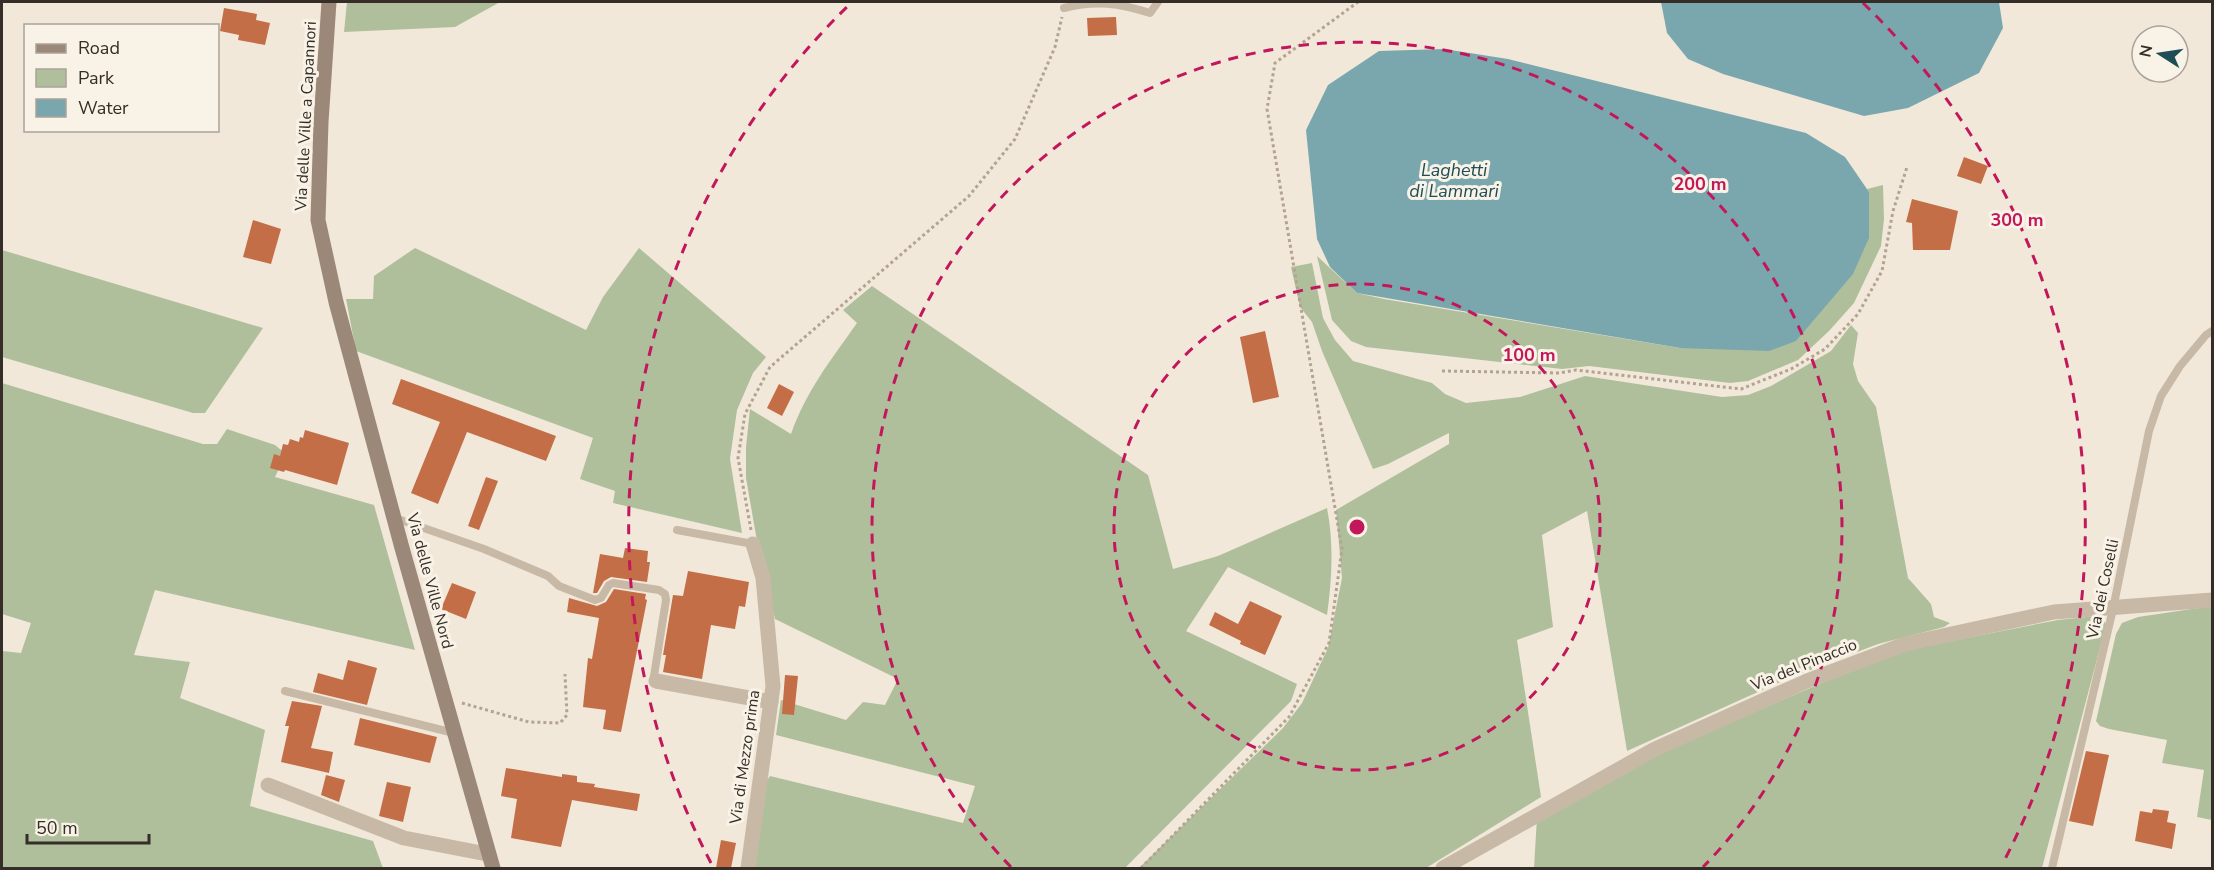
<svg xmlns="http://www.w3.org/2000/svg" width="2214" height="870" viewBox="0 0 2214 870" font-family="'Nunito Sans',sans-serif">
<rect width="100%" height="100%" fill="#f1e8da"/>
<g fill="#b0bf9b">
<polygon points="347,2 500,2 455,27 344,32"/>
<polygon points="1883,185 1884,219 1881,246 1854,303 1829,331 1798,360 1748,381 1730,383 1589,366 1562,369 1366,347 1351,341 1332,320 1317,256 1357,293 1384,299 1680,348 1796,341 1811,321 1869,192 1867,189"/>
<polygon points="415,248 586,330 603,297 639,248 766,357 753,373 737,410 730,459 742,533 613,503 615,491 580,479 593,438 356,351 346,299 373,299 374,276"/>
<polygon points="2,250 263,328 205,413 193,413 2,357"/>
<polygon points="1312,263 1323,318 1335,340 1353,361 1432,383 1445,394 1466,403 1520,397 1585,376 1722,397 1748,395 1771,386 1831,351 1851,325 1858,333 1853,364 1858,381 1876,407 1908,578 1931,604 1934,617 1950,623 1944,627 1878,644 1789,678 1627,751 1587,511 1542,535 1553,627 1517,640 1541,797 1426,868 1139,868 1283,728 1302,703 1328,648 1342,578 1336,510 1449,444 1449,433 1388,464 1373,469 1322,351 1312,322 1300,307 1291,267"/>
<path d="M872 286 1148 475 1173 569 1218 556 1327 508C1334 543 1332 580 1327 615L1228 567 1186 631 1297 684 1291 701 1125 868H751L765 783 770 776 963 823 975 786 776 735 781 700 846 720 863 702 885 705 898 679 775 619 757 541 746 478V447L750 409 791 434C806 391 831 360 857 323L843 310Z"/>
<polygon points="2,383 203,444 217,444 227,429 275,445 286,454 275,477 374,505 415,650 155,590 134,655 190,662 180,698 265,730 250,806 373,841 383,868 2,868 2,651 21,653 31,623 2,614"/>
<polygon points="2212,606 2212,820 2197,817 2204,770 2162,763 2167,740 2109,729 2100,726 2096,721 2116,634 2122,623 2138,617"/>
<polygon points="2096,616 2105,622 2106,625 2042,868 1534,868 1537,817 1686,741 1895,652 2058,620"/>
</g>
<g fill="#7aa7ad">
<polygon points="1661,2 1999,2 2003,28 1979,73 1908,108 1864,116 1723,74 1688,59 1667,33"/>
<polygon points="1444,49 1508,59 1806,133 1845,157 1869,192 1869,238 1853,274 1796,341 1769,351 1680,348 1357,293 1330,267 1317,239 1306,130 1328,85 1379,51"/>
</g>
<g fill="#c36e47">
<polygon points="224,8 257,14 256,20 270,23 265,45 238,40 239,35 220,31"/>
<polygon points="1116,17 1117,35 1088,36 1087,18"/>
<polygon points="1964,157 1988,166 1981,184 1957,176"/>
<polygon points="1912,199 1958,211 1950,250 1913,250 1912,223 1906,222"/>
<polygon points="253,220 281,229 271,264 243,257"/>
<polygon points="1265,331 1279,397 1253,403 1240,337"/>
<polygon points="401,379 556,436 546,461 467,432 438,504 411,493 440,422 392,404"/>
<polygon points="779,384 794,392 782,416 767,408"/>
<polygon points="305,430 349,443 337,485 285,470 284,472 270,468 274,454 280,456 283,444 288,445 290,439 299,442 300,437 303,438"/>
<polygon points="486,477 498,481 479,530 468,526"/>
<polygon points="625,548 648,551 647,562 650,562 647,582 611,577 604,581 597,593 593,593 600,554 623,558"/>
<polygon points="688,571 749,582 745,607 739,606 735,629 711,625 702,679 663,672 666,655 663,655 673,595 683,596"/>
<polygon points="452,583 476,592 466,619 441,609"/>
<polygon points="614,589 646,594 645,599 647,600 621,732 603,729 606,710 583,707 588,658 592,659 599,618 567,612 569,598 597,606 606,602"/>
<polygon points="1250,601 1282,616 1265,655 1240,644 1241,641 1209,625 1215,612 1238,624"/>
<polygon points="348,660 377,668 367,705 313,692 318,673 343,680"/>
<polygon points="785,675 798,676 794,715 782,714"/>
<polygon points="292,701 322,706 311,748 333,752 329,773 281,762 289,726 285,726"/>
<polygon points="360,718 437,737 430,763 354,745"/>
<polygon points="2086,751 2109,755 2093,826 2069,821"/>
<polygon points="506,768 562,777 562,774 577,776 577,782 595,784 594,787 640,794 637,811 572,800 561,847 511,838 517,799 501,796"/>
<polygon points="326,775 345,780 339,802 321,795"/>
<polygon points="387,782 411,787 403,822 379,816"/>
<polygon points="2153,809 2169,811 2167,822 2176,824 2172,849 2135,841 2140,811 2152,813"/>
<polygon points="721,840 736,843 731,868 716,868"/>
</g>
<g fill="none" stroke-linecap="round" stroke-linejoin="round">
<g stroke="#b4a391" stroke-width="3" stroke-dasharray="3 3" stroke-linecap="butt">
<polyline points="1442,371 1559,373 1576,370 1741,389 1791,369 1825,349 1858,314 1882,271 1893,211 1907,167"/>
<polyline points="751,530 738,458 745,414 770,367 969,196 1015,139 1055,47 1062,17"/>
<polyline points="462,703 529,722 560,723 567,715 565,674"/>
<polyline points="1141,868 1289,717 1329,643 1342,549 1267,109 1275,63 1358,2"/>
</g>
<g stroke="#c8b9a7" stroke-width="8">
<path d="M1064 8C1096 0 1119 3 1150 13L1158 2"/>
<polyline points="395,518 484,549 548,576 559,586 595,600 601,598 609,585 613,583 659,590 665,594 666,600 654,676 656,681"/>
<polyline points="677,530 753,544"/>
<polyline points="285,691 454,733"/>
<polyline points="2052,868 2113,609 2149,431 2161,396 2180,366 2206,335 2212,331"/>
</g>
<g stroke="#c8b9a7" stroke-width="15">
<polyline points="656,681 771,702"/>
<polyline points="268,785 404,838 487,854"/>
<polyline points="748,868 773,686 763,578 753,544"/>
<polyline points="1443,868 1655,749 1807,681 1905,644 2054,612 2212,600"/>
</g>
<polyline stroke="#9c8878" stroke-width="15" points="329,2 321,122 318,220 336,302 402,548 493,868"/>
</g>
<g fill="none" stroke="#c2185b" stroke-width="3" stroke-dasharray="10 8">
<circle cx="1357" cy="527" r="243"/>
<path d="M1011 867A485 485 0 1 1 1703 867"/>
<path d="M711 863A728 728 0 0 1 851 3M1863 3A728 728 0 0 1 2003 863"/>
</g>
<g text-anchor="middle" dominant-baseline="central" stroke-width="6" stroke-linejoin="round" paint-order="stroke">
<g font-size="16" fill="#352d27" stroke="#f9f2e6">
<text transform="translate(306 116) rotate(-87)">Via delle Ville a Capannori</text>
<text transform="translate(430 581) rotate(75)">Via delle Ville Nord</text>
<text transform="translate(2103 589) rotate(-78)">Via dei Coselli</text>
<text transform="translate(1804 665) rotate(-22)">Via del Pinaccio</text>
<text transform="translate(745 757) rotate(-82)">Via di Mezzo prima</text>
</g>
<g font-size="18" font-style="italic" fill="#1e4d55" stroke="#f9f2e6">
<text x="1454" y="170">Laghetti<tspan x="1454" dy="21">di Lammari</tspan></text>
</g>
</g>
<circle cx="1357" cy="527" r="9" fill="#c2185b" stroke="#f9f2e6" stroke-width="3"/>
<g font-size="18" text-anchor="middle" font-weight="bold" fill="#c2185b" stroke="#f9f2e6" stroke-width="6" stroke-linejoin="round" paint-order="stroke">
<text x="1700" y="190">200 m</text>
<text x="2017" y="226">300 m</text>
<text x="1529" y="361">100 m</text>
</g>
<rect width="2214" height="870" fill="none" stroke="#352d27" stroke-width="6"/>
<rect x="24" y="24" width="195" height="108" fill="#f9f2e6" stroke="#aba39a" stroke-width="1.5"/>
<rect x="36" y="44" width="30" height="9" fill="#9c8878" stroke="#aba39a" stroke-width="1.5"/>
<text x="78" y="54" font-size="18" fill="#352d27">Road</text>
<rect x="36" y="69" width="30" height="18" fill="#b0bf9b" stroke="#aba39a" stroke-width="1.5"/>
<text x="78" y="84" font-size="18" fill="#352d27">Park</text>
<rect x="36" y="99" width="30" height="18" fill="#7aa7ad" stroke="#aba39a" stroke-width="1.5"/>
<text x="78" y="114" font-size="18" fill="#352d27">Water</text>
<g transform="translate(2160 54) rotate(282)"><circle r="28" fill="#f9f2e6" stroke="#aba39a" stroke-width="1.5"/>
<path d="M0-4.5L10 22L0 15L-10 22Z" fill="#1e4d55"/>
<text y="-9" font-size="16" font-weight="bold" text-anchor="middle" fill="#352d27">N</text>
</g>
<path d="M27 834v9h122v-9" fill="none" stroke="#352d27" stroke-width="3"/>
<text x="36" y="834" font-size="18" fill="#352d27" stroke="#f9f2e6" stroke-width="4.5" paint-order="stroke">50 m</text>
</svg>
